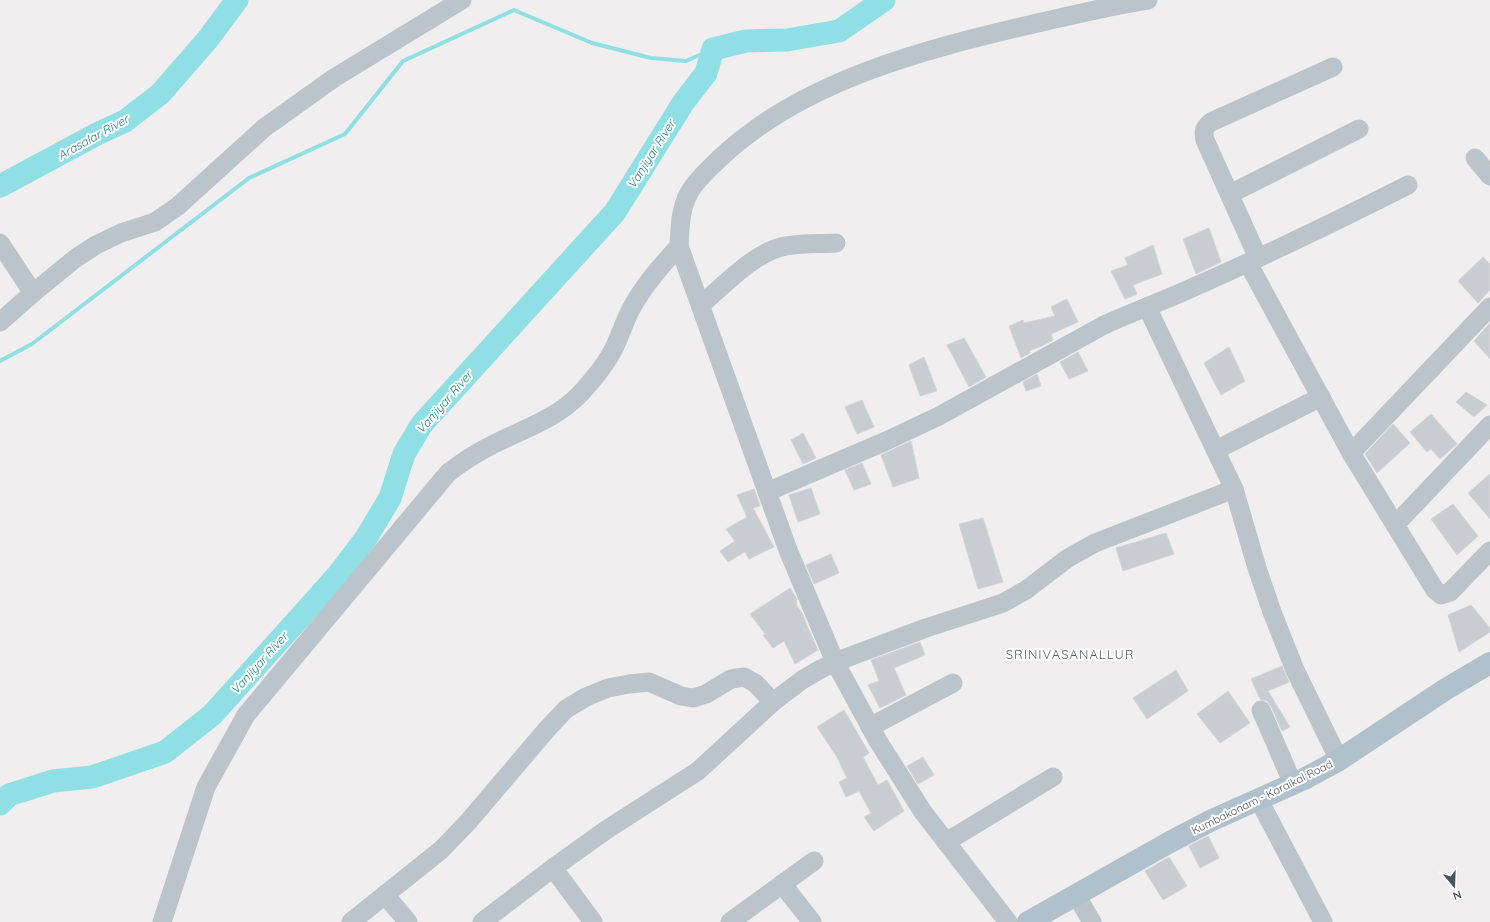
<svg xmlns="http://www.w3.org/2000/svg" width="1490" height="922" viewBox="0 0 1490 922" font-family="Quicksand,sans-serif">
<rect width="100%" height="100%" fill="#f0eeee"/>
<g fill="none" stroke-linecap="round" stroke-linejoin="round">
<polyline stroke="#90dfe4" stroke-width="4" points="0,361 32,344 249,178 345,134 403,61 514,10 592,43 651,58 686,61 713,49"/>
<g stroke="#90dfe4" stroke-width="23">
<polyline points="0,186 97,134 125,121 160,94 208,39 237,0"/>
<polyline points="0,804 9,795 53,781 92,777 165,752 212,715 338,575 366,538 390,498 404,454 422,424 615,212 683,103 706,73 713,49 746,41 787,40 839,31 884,0"/>
</g>
</g>
<g fill="#c9ccd0" stroke="#d2d5d9">
<polygon points="1209,228 1221,262 1196,274 1183,239"/>
<polygon points="1153,245 1162,274 1133,285 1137,294 1125,299 1111,271 1128,265 1125,258"/>
<polygon points="1483,257 1490,264 1490,290 1478,303 1458,281"/>
<polygon points="1067,299 1078,322 1051,334 1053,340 1042,346 1029,351 1030,353 1021,358 1009,326 1023,320 1024,323 1055,316 1051,307"/>
<polygon points="1490,323 1490,359 1474,341"/>
<polygon points="964,338 986,377 969,387 947,345"/>
<polygon points="1229,347 1245,381 1221,395 1204,363"/>
<polygon points="1078,352 1088,371 1069,379 1060,362"/>
<polygon points="924,357 937,391 920,396 909,365"/>
<polygon points="1037,374 1041,386 1026,391 1023,382"/>
<polygon points="1466,392 1487,405 1474,417 1456,402"/>
<polygon points="862,400 874,427 857,434 845,407"/>
<polygon points="1431,414 1457,444 1440,459 1431,449 1427,452 1410,432"/>
<polygon points="1393,424 1410,443 1377,473 1365,454"/>
<polygon points="803,433 816,458 803,464 791,440"/>
<polygon points="911,441 919,478 893,487 881,455"/>
<polygon points="862,463 871,484 854,490 845,470"/>
<polygon points="1490,474 1490,519 1468,493"/>
<polygon points="811,488 820,514 798,522 789,495"/>
<polygon points="754,489 760,506 753,508 774,547 749,559 745,552 728,562 720,551 735,541 726,529 747,517 737,495"/>
<polygon points="1453,504 1478,536 1457,555 1431,519"/>
<polygon points="983,518 1003,582 978,589 959,524"/>
<polygon points="1166,533 1174,554 1123,571 1116,548"/>
<polygon points="831,554 839,573 814,584 806,565"/>
<polygon points="790,588 797,599 796,604 803,615 808,628 818,650 795,664 784,641 773,648 763,635 765,634 750,614"/>
<polygon points="1471,605 1490,628 1490,632 1459,652 1448,615"/>
<polygon points="920,642 925,655 894,668 906,695 880,708 868,685 879,681 871,660"/>
<polygon points="1282,666 1289,682 1268,691 1290,727 1282,731 1271,706 1267,701 1260,699 1251,679"/>
<polygon points="1176,670 1188,691 1147,719 1133,698"/>
<polygon points="1228,691 1250,723 1220,743 1197,714"/>
<polygon points="844,710 869,753 863,757 878,785 887,780 904,811 874,831 864,817 871,813 859,791 846,797 839,782 847,778 837,757 817,727"/>
<polygon points="923,757 934,775 918,784 907,766"/>
<polygon points="1208,836 1219,858 1200,868 1189,846"/>
<polygon points="1169,857 1187,886 1163,900 1145,871"/>
</g>
<g fill="none" stroke-linecap="round" stroke-linejoin="round">
<g stroke="#bac4ca" stroke-width="19">
<polyline points="1475,158 1490,176"/>
<polyline points="1230,194 1359,129"/>
<polyline points="0,243 33,293 76,258 96,245 121,233 155,222 178,206 264,128 334,78 462,0"/>
<path d="M1258 258 1205 140C1203 131 1204 128 1211 122L1333 67"/>
<polyline points="1248,263 1351,453 1435,590 1441,595 1450,592 1490,551"/>
<path d="M701 305C723 286 757 250 786 246 802 243 819 244 836 243"/>
<polyline points="1147,307 1234,489 1257,568 1272,612 1295,670 1339,760"/>
<polyline points="0,322 33,293"/>
<polyline points="1216,450 1321,397"/>
<polyline points="1351,453 1490,307"/>
<path d="M767 492 886 441 939 416 1104 325C1130 313 1158 303 1185 291 1260 258 1335 222 1408 185"/>
<polyline points="1395,525 1490,425"/>
<polyline points="1261,710 1293,784"/>
<polyline points="870,727 953,683"/>
<polyline points="1259,800 1323,922"/>
<polyline points="946,842 1053,777"/>
<polyline points="553,868 593,922"/>
<polyline points="782,884 812,922"/>
<polyline points="385,895 408,922"/>
<polyline points="1076,895 1092,922"/>
<path d="M162 922 206 787 246 715 448 473C462 462 476 453 492 445 523 429 555 420 580 394 592 381 605 366 613 350 620 337 624 322 631 309 644 285 661 266 679 246"/>
<polyline points="351,922 441,850 468,822 548,728 566,709 586,697 608,688 629,684 649,682 681,696 693,698 706,694 731,679 744,677 755,683 773,702"/>
<polyline points="482,922 553,868 606,830 698,771 773,702 802,680 819,670 835,662 926,628 1003,603 1026,590 1068,558 1095,543 1234,489"/>
<polyline points="730,922 814,861"/>
<path d="M1008 922 923 812 878 741 835 662 788 550 679 246C680 229 680 209 689 193 696 180 709 169 719 159 801 81 922 50 1029 25 1069 16 1108 6 1148 0"/>
</g>
<polyline stroke="#b0c1cb" stroke-width="22" points="1028,922 1170,842 1210,821 1304,779 1339,760 1446,689 1490,663"/>
</g>
<g text-anchor="middle" dominant-baseline="central" stroke-width="4" stroke-linejoin="round" paint-order="stroke">
<g font-size="11" fill="#48545a" stroke="#fff">
<text transform="translate(1262 797) rotate(-26)">Kumbakonam - Karaikal Road</text>
</g>
<g font-size="12" font-style="italic" fill="#178088" stroke="#fff">
<text transform="translate(93 137) rotate(-29)">Arasalar River</text>
<text transform="translate(651 154) rotate(-58)">Vanjiyar River</text>
<text transform="translate(444 402) rotate(-49)">Vanjiyar River</text>
<text transform="translate(259 663) rotate(-48)">Vanjiyar River</text>
</g>
<g font-size="13" letter-spacing="1" fill="#5b5f62" stroke="#fff">
<text x="1070" y="654">SRINIVASANALLUR</text>
</g>
</g>
<g transform="translate(1454 886) rotate(161)" stroke="#ffffff" stroke-width="3" paint-order="stroke">
<path d="M0-3L7 15L0 10L-7 15Z" fill="#48545a"/>
<text y="-6" font-size="11" font-weight="bold" text-anchor="middle" fill="#48545a">N</text>
</g>
</svg>
